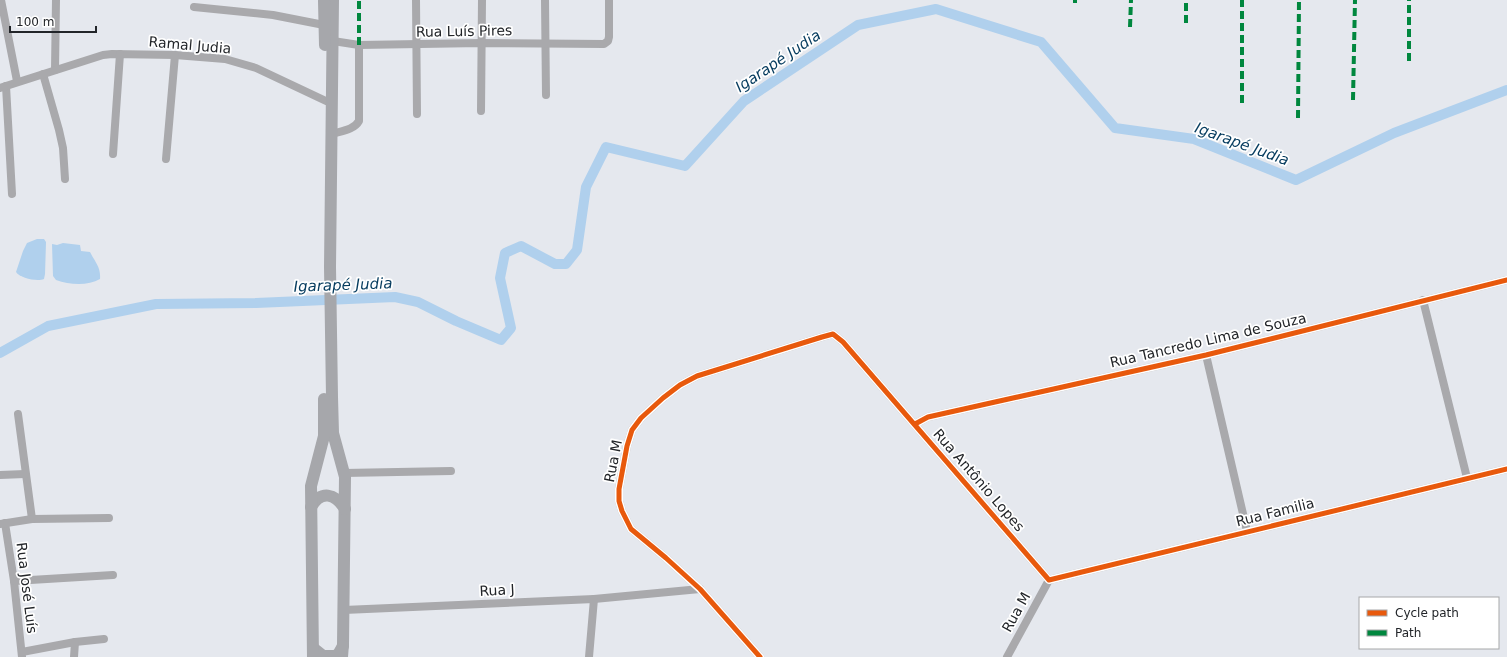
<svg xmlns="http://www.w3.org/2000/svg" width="1507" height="657" viewBox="0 0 1507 657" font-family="'DejaVu Sans',sans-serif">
<rect width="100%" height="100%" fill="#e5e8ee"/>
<g fill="#b0d0ed">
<path d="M37 239H44L46 242 45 274 44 279C37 282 20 278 16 272L23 251 27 243Z"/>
<path d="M63 243 80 245 81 251 90 252C95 262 101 267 100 279 88 286 70 285 56 280L53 276 52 244 57 245Z"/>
</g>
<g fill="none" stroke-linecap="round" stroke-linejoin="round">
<polyline stroke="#b0d0ed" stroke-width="10" points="0,353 48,326 156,304 256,303 395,297 418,302 456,321 501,340 511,328 500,278 505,253 521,246 555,264 566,264 577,250 586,187 606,147 685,166 744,101 858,25 936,9 1041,42 1115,128 1194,139 1296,180 1394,133 1507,90"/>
<g stroke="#a9a9ac" stroke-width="8">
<polyline points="1,0 17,81"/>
<polyline points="416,0 417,114"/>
<polyline points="545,0 546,95"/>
<polyline points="194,7 273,15 324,25"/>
<polyline points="333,41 359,45 481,43 604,44 608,41 609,37 609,0"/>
<polyline points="55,70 56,0"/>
<polyline points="43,74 59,130 63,148 65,179"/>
<polyline points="6,86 12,194"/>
<polyline points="0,88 103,55 112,54 175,55 225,59 256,68 326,101"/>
<polyline points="481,111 482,0"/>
<path d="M332 134C341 131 354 130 359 121V45"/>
<polyline points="113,154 120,54"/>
<polyline points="166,159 175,55"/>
<polyline points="1423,300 1467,478"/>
<polyline points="1206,355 1247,531"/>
<polyline points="18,414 32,519"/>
<polyline points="915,424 928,417 1206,355 1507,280"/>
<polyline points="344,473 451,471"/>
<polyline points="0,475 25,474"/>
<polyline points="5,523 14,581 22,657"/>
<polyline points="0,524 32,519 109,518"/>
<polyline points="1049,580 1507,469"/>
<polyline points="14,581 113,575"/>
<polyline points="594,599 700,589"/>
<polyline points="344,610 594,599 589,657"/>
<polyline points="22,652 75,642 104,639"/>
<polyline points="74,657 75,642"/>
<polyline points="760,657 700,589 666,558 631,529 622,511 619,501 619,489 627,446 632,430 641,418 663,398 680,385 697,376 822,337 833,334 843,342 1049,580"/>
<polyline points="1007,657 1049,580"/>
</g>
<g stroke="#a6a7ab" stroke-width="12">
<polyline points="333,0 330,267 332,397 333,433 345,477 343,644 342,657"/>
<polyline points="324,1 325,45"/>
<path d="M311 507C321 490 335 493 345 509"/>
<polyline points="313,648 323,656 336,656 339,653 343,646"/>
<polyline points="313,657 311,486 324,436 324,399"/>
</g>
<g stroke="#00873e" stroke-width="4" stroke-dasharray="8 4" stroke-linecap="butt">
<polyline points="1075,3 1075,0"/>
<polyline points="1186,23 1186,0"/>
<polyline points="1130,27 1131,0"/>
<polyline points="359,45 359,0"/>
<polyline points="1409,61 1409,0"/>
<polyline points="1353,100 1355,0"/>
<polyline points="1242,103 1242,0"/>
<polyline points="1298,118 1299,0"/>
</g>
<g stroke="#fff" stroke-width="8">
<g id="cycleway">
<polyline points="915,424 928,417 1206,355 1507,280"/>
<polyline points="760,657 700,589 666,558 631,529 622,511 619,501 619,489 627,446 632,430 641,418 663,398 680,385 697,376 822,337 833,334 843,342 1049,580 1507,469"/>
</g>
</g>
<use href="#cycleway" stroke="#e8590c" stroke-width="5"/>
</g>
<g text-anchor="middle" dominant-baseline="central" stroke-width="3.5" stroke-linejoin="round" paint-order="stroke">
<g font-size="14" fill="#222529" stroke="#fff">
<text transform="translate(464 31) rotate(-1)">Rua Luís Pires</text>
<text transform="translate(190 45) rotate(5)">Ramal Judia</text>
<text transform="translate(1208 340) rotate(-13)">Rua Tancredo Lima de Souza</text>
<text transform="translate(613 461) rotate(-79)">Rua M</text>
<text transform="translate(979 480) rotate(49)">Rua Antônio Lopes</text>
<text transform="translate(1275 512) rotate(-14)">Rua Familia</text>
<text transform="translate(27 588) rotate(83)">Rua José Luís</text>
<text transform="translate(497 590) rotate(-3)">Rua J</text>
<text transform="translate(1016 612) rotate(-61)">Rua M</text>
</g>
<g font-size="15" font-style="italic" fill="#053b5e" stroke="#fff">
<text transform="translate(778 61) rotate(-34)">Igarapé Judia</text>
<text transform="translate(1242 144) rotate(20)">Igarapé Judia</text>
<text transform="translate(343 285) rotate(-2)">Igarapé Judia</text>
</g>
</g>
<rect x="1359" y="597" width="140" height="52" fill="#ffffff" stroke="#a7a8a9"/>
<rect x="1367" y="610" width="20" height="6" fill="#e8590c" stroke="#a7a8a9"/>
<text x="1395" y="617" font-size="12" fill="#222529">Cycle path</text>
<rect x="1367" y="630" width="20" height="6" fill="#00873e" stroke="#a7a8a9"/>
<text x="1395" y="637" font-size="12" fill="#222529">Path</text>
<path d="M10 26v6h86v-6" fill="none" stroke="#222529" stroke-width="2"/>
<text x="16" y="26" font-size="12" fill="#222529" stroke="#ffffff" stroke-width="3" paint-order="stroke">100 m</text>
</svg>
